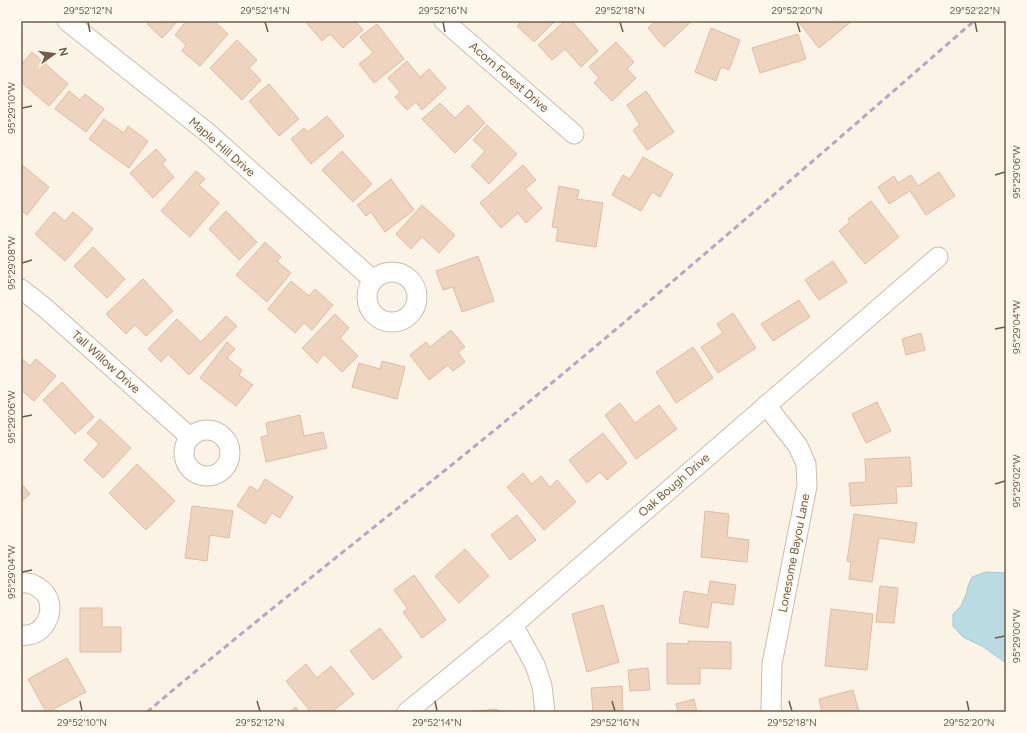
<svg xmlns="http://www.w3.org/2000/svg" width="1027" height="733" viewBox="0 0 1027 733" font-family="Figtree,sans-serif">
<rect width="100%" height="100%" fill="#fbf4e6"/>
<polygon fill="#bbdbe3" stroke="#a2c9d4" points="986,572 1006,573 1006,663 982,646 963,637 953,626 953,614 961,606 967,592 968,586 972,577"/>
<g fill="#eed4bf" stroke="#dfbca1">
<polygon points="150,21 178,21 162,38 147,24"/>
<polygon points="186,21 214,21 228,34 200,66 182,51 186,45 175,35"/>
<polygon points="305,21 355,21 363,30 343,48 330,34 322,41"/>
<polygon points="522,21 555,21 534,42 517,26"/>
<polygon points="565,21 572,21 598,51 581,67 565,49 552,60 538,45"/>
<polygon points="656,21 692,21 664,47 648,28"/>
<polygon points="798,21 852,21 819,48"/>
<polygon points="377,24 404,59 374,83 359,64 373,53 360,37"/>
<polygon points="711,28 740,40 729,70 721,67 716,81 695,72"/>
<polygon points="798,34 806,59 760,73 752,48"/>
<polygon points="237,40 257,60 249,68 261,80 242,100 210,68"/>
<polygon points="616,42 634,62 627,69 636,78 612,101 594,83 599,78 589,67"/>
<polygon points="32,52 68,84 49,106 21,82 21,65"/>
<polygon points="407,61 420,77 429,69 446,88 422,110 416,102 407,110 395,97 400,92 388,78"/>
<polygon points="269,84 299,119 279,136 249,101"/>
<polygon points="69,91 80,100 85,94 104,109 86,132 55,109"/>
<polygon points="646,91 674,132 647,150 633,130 640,125 627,105"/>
<polygon points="440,103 455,118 468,105 485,123 455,153 422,119"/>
<polygon points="327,116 344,136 311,164 291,139 304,128 308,132"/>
<polygon points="104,119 124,133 128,126 148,141 129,168 89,139"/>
<polygon points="487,125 517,154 489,184 471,166 485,151 473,140"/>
<polygon points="156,149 166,160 162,164 174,177 153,198 130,173"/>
<polygon points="342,151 372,184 353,202 322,170"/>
<polygon points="643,157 673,174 660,197 652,192 641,211 612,195 623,175 630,179"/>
<polygon points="21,164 49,187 27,215 21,210"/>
<polygon points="523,165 536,180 525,189 542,208 526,223 518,213 501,228 480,203"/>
<polygon points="196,171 205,179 199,185 219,203 190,237 161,211"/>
<polygon points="939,172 955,196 926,215 910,191 889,204 878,187 894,176 898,183 911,175 918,186"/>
<polygon points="391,179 414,210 385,232 371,212 366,216 357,205"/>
<polygon points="559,186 579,190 577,199 603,203 596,247 556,241 558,228 552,227"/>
<polygon points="871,201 899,237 865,264 839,231 850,222 848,219"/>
<polygon points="422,205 455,235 439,253 422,237 411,249 396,234"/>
<polygon points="226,211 257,242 239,260 209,229"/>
<polygon points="54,212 65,221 73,212 93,229 65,261 35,234"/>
<polygon points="265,242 281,257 277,261 291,273 267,302 236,275"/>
<polygon points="93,247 125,279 107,298 74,266"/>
<polygon points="478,256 494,301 462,312 453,287 443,290 436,271"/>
<polygon points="833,261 847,282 819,300 805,280"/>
<polygon points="143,279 173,311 146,336 135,325 126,334 106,314"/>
<polygon points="291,281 309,296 315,289 333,305 312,330 304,323 295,333 268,309"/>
<polygon points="799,300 810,317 773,341 761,324"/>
<polygon points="733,313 756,348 718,373 701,347 723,333 717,324"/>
<polygon points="335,314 349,328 340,338 358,356 342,372 324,354 317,363 302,348"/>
<polygon points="226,316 237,326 189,375 168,354 161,362 148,349 177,319 201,342"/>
<polygon points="451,330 465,347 458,352 465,362 453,371 448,365 429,380 410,355 426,342 430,347"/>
<polygon points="921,333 925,350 906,355 902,339"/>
<polygon points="227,342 235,349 227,358 242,370 239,375 253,385 236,406 200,378"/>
<polygon points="693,347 713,378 676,403 656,372"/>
<polygon points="21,358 30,366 36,359 56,376 34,401 21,390"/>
<polygon points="382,361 405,367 397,399 352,387 359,363 380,369"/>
<polygon points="62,382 94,417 75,434 43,400"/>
<polygon points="877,402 891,431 866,443 852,414"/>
<polygon points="620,403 635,423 659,405 677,429 636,459 605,415"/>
<polygon points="300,415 304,436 323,432 327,448 266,462 261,437 268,435 266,423"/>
<polygon points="100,419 131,448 103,478 84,460 99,444 87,433"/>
<polygon points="603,433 627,463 607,480 600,472 587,483 569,460"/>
<polygon points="910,457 912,486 896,487 897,503 851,506 849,483 866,482 865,459"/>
<polygon points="137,464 175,501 146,530 109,493"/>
<polygon points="523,473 532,484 541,476 550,487 557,480 576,502 544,530 507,487"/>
<polygon points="265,479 293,497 280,518 272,513 265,524 237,506 250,486 258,491"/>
<polygon points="21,483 30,494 21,502"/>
<polygon points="192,506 233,511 229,538 210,535 207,561 185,558"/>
<polygon points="705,511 729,514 727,537 749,540 747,562 701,557"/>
<polygon points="854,514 917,523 914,543 879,538 872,582 849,579 851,562 847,561"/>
<polygon points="517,515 536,540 510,560 491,535"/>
<polygon points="465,549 489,576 459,603 435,576"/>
<polygon points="414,575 446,620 422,638 403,612 408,609 394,590"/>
<polygon points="710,581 736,585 733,605 712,602 708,628 679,623 684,591 708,595"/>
<polygon points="880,586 898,588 894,623 876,622"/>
<polygon points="603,605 619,662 587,672 572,614"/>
<polygon points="80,608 102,608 102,627 121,627 121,652 80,652"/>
<polygon points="831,609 873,614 867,670 825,666"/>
<polygon points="380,628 402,657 373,680 350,651"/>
<polygon points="688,641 731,642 731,669 700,668 700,684 667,684 667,643 688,644"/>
<polygon points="67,658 86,692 48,712 46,712 28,679"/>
<polygon points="306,664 317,678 331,666 354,694 332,712 311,712 286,681"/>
<polygon points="648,668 650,690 630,691 628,670"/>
<polygon points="622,686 623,712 593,712 591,688"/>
<polygon points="853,690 859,712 822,712 819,699"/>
<polygon points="694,699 697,712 678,712 676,704"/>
<polygon points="296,707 299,712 289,712"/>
<polygon points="497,709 497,712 468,712"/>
</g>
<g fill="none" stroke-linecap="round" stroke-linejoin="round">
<g stroke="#ccbcad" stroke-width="21">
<g id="street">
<polyline points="67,21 208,133 373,280"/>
<polyline points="444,21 574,134"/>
<circle cx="392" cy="297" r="25"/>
<polyline points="21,289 44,307 190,437"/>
<polyline points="766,405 798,446 806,464 807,486 772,664 771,708 772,712"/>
<circle cx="207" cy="453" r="23"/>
<path d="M21 583C28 582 34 584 39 588 61 602 47 639 21 635"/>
<polyline points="513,625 535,665 542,686 545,712"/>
<polyline points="407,712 513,625 938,257"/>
</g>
</g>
<use href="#street" stroke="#fff" stroke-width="19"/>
<path stroke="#b7a5c3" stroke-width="3" stroke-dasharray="6 4" stroke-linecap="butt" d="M147 712C272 606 403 506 530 401 680 277 827 149 974 21"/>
</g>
<path fill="none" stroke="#725c4c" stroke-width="1.5" d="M88 22 90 32M265 22 268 32M443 22 445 32M620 22 623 32M797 22 800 32M975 22 977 32M22 108 32 106M995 175 1005 172M22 263 32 260M995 329 1005 327M22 417 32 415M995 484 1005 481M22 572 32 570M995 638 1005 636M80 701 82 711M257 701 260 711M435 701 437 711M612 701 615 711M789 701 792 711M967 701 969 711"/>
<g text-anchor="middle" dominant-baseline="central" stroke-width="3" stroke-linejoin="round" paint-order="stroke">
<g font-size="12" fill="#725c4c" stroke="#fef8ec">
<text transform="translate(509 77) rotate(41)">Acorn Forest Drive</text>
<text transform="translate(222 147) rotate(41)">Maple Hill Drive</text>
<text transform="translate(106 362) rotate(42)">Tall Willow Drive</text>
<text transform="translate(674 485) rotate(-41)">Oak Bough Drive</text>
<text transform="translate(794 553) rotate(-79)">Lonesome Bayou Lane</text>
</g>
</g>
<rect width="1027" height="733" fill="none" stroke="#fef8ec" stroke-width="44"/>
<g transform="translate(54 54) rotate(76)" stroke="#fef8ec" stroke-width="3" paint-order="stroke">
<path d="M0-3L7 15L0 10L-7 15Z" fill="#725c4c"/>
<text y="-6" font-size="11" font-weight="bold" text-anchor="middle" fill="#725c4c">N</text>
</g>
<rect x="22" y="22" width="983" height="689" fill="none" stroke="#725c4c" stroke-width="1.5"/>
<g font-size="10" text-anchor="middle" fill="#725c4c">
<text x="88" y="14">29°52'12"N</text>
<text x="265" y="14">29°52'14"N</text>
<text x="443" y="14">29°52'16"N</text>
<text x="620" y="14">29°52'18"N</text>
<text x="797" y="14">29°52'20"N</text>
<text x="975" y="14">29°52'22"N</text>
<text transform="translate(11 108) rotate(-90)" y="4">95°29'10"W</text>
<text transform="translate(1016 172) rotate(-90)" y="4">95°29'06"W</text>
<text transform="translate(11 263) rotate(-90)" y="4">95°29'08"W</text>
<text transform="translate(1016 327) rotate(-90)" y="4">95°29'04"W</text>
<text transform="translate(11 417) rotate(-90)" y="4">95°29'06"W</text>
<text transform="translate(1016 481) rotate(-90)" y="4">95°29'02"W</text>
<text transform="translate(11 572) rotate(-90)" y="4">95°29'04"W</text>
<text transform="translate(1016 636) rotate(-90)" y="4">95°29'00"W</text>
<text x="82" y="726">29°52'10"N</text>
<text x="260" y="726">29°52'12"N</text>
<text x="437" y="726">29°52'14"N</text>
<text x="615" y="726">29°52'16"N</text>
<text x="792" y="726">29°52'18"N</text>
<text x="969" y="726">29°52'20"N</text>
</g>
</svg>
